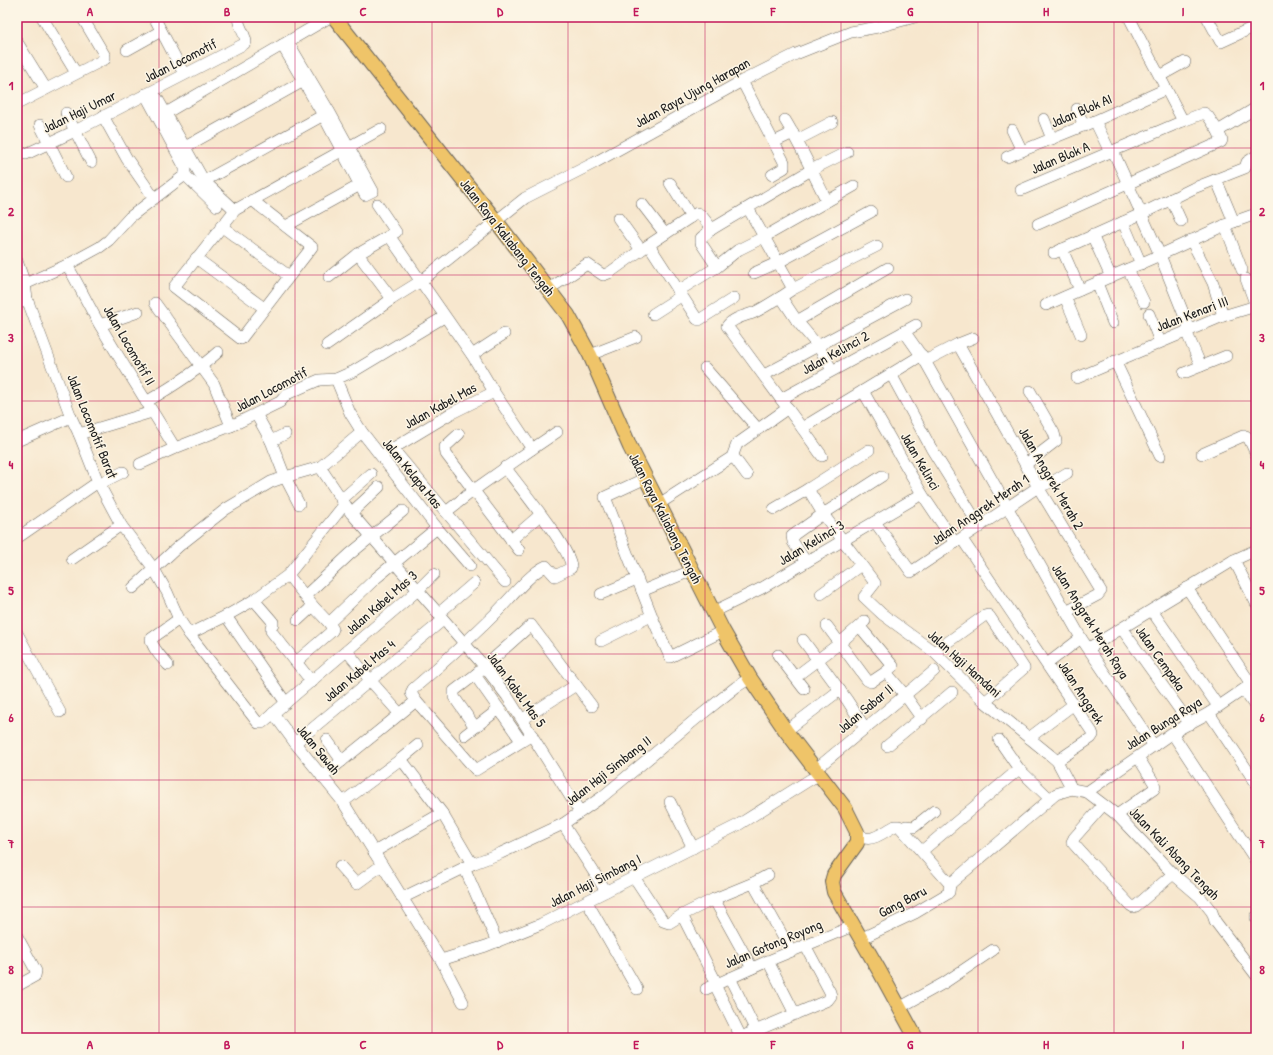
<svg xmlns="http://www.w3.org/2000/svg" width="1273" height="1055" viewBox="0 0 1273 1055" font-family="'Patrick Hand',sans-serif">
<rect width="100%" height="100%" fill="#fcf5e5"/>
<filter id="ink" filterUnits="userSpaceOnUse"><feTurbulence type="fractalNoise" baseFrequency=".025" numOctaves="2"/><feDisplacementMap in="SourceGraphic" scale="8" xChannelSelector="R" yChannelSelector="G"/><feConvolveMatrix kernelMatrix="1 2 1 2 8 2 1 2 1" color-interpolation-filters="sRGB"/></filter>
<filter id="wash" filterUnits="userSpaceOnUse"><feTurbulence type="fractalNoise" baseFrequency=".012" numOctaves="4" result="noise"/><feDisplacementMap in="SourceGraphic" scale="16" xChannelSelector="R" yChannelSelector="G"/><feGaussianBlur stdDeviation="0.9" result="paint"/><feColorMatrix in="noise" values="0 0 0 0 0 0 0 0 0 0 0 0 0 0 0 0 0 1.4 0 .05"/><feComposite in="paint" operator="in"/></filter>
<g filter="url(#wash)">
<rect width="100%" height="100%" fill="#f7e7ce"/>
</g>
<g filter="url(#ink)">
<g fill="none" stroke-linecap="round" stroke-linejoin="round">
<g stroke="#69635a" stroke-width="12">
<g id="minor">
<polyline points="42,17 76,73"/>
<polyline points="154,17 184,74"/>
<polyline points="1207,17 1220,41 1221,42 1256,26"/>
<polyline points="17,42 46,89"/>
<polyline points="282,45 323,115 365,195 373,191 329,111 288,42"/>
<polyline points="127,50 161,31"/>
<polyline points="1160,76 1185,62"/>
<polyline points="742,81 784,162 784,168 772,175"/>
<polyline points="157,98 204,181 235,210"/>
<polyline points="17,104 105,59 105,56 82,17"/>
<polyline points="1077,109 1084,126"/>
<polyline points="66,113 91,162"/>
<polyline points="166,113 330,17"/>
<polyline points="103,116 127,159 154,198"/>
<polyline points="1044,119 1052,139"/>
<path d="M785 120C801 146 813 174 827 201"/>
<polyline points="1095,121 1110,152"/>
<polyline points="1183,121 1204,113 1208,116 1218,131"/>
<polyline points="40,125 66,177"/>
<polyline points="1012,130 1022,151"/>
<polyline points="797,140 832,122"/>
<polyline points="774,142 793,133"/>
<polyline points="185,147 309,78"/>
<polyline points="1113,151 1160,255 1190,330"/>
<path d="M26 154 75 131 244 44 246 42C245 33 238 26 238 17"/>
<polyline points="1007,157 1095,121 1166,89"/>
<polyline points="185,175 217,206"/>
<polyline points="1216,179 1234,222"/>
<polyline points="204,181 329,112"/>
<polyline points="670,183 691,217"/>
<polyline points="1021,190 1183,121 1151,60 1129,17"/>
<polyline points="1171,199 1181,221"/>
<polyline points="252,200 312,247 241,339 174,287 235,210 381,129"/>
<polyline points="642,204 665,234"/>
<polyline points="748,208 793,289"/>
<polyline points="618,218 641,250"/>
<polyline points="1123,222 1141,264"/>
<polyline points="1038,224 1221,142 1222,140 1218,131 1256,108"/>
<polyline points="1225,225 1242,270"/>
<polyline points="221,226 289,276"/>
<polyline points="286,226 360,185"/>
<polyline points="1092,235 1111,277"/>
<polyline points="390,237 472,355 494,392 532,449 474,490 446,512 393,449"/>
<polyline points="1191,240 1213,283 1223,316"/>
<polyline points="649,245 697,319 699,320 734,298"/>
<polyline points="1062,249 1080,290"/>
<polyline points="1054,253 1141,214 1194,188 1245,168 1247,162 1256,156"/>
<polyline points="358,254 392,299"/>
<polyline points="196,258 264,308"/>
<polyline points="17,261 25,284 27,299 71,417 79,434 98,482 121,525 154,569 167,592 179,619 189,634 258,723 262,723 418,590 434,574"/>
<path d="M67 265C79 285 89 307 101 327 125 368 150 407 175 448"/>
<polyline points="717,267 701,243 701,238 712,229 811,170 847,152"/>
<polyline points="1128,269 1144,302"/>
<polyline points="754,273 779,262 871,212"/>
<polyline points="329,277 358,254 396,232 377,204"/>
<polyline points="1097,283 1113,323"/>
<polyline points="25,284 67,265 100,247 109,240 130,217 185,175 185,168 145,94"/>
<polyline points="549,289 587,264 603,275 609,273 641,250 697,213 701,215 712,229"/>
<polyline points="678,291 717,267 738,250 764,237 854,186"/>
<path d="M781 297C772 302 762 309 753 313 744 316 733 318 727 326L802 428 922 355"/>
<polyline points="1065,297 1081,335"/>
<polyline points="155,303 214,384 231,426"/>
<polyline points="17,304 27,299"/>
<polyline points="1046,305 1160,255 1225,225 1256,214"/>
<polyline points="653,314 681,296"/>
<polyline points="1149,314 1160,342"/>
<polyline points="797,321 888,268"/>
<polyline points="100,325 138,312"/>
<polyline points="904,331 925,361 1081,638 1154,746"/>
<polyline points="1186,331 1201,366"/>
<polyline points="958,344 1038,487 1101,591 1098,595 1066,612"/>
<polyline points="327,345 392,299 421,281 525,198 594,163 742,81 796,54 851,32 878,27 915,17"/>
<polyline points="472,355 504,334"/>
<polyline points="590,355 636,337"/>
<polyline points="925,361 958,344 973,338"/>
<polyline points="1115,361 1160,456"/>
<polyline points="705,368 758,429"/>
<polyline points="832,370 818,346 797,321 781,297 793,289 877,246"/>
<polyline points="1184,373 1226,356"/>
<polyline points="891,374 931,448 980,527"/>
<polyline points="764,375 905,299"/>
<polyline points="1077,378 1223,316 1256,306 1246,279"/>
<polyline points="336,379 350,413 362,432 437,528 470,566"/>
<polyline points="863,391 922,494 955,543"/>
<polyline points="781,399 916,325"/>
<path d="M146 402C172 387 196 372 218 352"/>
<polyline points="256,414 271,441 285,477 299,504"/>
<polyline points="802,428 822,456"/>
<polyline points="79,434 152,412"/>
<polyline points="459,434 445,447 446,454 519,550"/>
<polyline points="17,441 71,417"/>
<polyline points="271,441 285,434"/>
<polyline points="532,449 557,432"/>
<polyline points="387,452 450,414 494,392"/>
<polyline points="1202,454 1243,436 1246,436 1249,439 1256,454"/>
<polyline points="733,456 747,475"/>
<polyline points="140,464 175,448 231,426 280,402 287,394 305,386 319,380 336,379 354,371 444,317"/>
<polyline points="1026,464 1056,441 1054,433 1030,391"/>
<polyline points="320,467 351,513 484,666 507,696 580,812"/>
<polyline points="646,478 605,497 655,624 670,657 723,631"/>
<polyline points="99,484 123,472"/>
<polyline points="808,489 823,514 875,583 864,597 882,614 934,652 985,702 1050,755 1057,761 1072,789"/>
<polyline points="341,500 371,474"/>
<polyline points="659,504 732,457 737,444 788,408"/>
<polyline points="774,509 808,489 869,450"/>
<polyline points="446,512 505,582"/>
<polyline points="351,513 379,487"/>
<polyline points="875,522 911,572 1038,487 1054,481 1067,473"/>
<polyline points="17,538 98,482"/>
<polyline points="962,539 1092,732 1093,735 1091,738 1057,761"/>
<polyline points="511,540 540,515"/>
<polyline points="72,559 121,525"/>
<polyline points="1234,560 1256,603"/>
<polyline points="806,562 793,542 792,536 823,514 882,476"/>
<polyline points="288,575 313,606 329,623 333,629 332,631 296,662"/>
<polyline points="133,588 179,546 226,509 271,482 285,477 320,467 362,432"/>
<polyline points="1187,588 1251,684"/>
<polyline points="642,591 693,570"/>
<polyline points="601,594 637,579"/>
<polyline points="821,594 861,565"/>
<polyline points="305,596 350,554 403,511"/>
<polyline points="254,600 273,622 273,624 271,627 271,631 312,682"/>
<polyline points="1152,611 1218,706"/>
<polyline points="713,612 762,588 922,494"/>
<polyline points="438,614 474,583"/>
<polyline points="226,616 286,703"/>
<polyline points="298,620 313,606"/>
<polyline points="329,623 376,578 437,528"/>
<polyline points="827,626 867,680 871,682 886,672 893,666 860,627"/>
<polyline points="1122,629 1190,724"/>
<polyline points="17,633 60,712"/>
<polyline points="189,634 226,616 254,600 288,575 344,505"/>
<polyline points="803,640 847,700 865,728"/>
<polyline points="601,641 651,616"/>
<polyline points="1089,648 1234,560 1256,550"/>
<polyline points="347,651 370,680 400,714"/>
<polyline points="934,652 984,616 988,615 990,617 1024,668 985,702"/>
<polyline points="778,655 804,689"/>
<polyline points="1047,664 1081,638"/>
<path d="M168 665C162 658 152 648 151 639L179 619"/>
<polyline points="886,672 905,695 922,719"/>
<polyline points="475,675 499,709"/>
<polyline points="795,677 840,643 865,621"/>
<polyline points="1244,690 1256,708"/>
<polyline points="416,701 476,770 532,735"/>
<polyline points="273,713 295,743 343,802 441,960 486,946 541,924 738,825 811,779 821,775"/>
<polyline points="1209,713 1256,783"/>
<polyline points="523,719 576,685"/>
<polyline points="475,727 454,697 454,691 475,675 531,625 592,706"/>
<polyline points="786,731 840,690"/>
<polyline points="1172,733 1256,861"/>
<polyline points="465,735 499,709 521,741"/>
<polyline points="1029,738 1074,704"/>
<polyline points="327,740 342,761"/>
<polyline points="999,740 1019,769"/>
<polyline points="295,743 443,620"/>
<polyline points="887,746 952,692"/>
<polyline points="401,759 418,745"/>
<polyline points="816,769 934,671"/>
<path d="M322 777 416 701 411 693 413 689C442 664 470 639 497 612 510 599 530 573 546 566L555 576 571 568C574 552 517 484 505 467"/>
<polyline points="1087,792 1172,733 1209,713 1256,681"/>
<polyline points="343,802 401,759 442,813 472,864"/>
<polyline points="670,802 693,848"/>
<polyline points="1103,805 1074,838 1072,842 1087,859 1130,905 1133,907 1136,906 1173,874"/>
<polyline points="1117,815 1154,789 1155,787 1154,783 1138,757"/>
<polyline points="563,824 606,891"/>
<polyline points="902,829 906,826 914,827 934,811"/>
<path d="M857 832C860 834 862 837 865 838 874 841 887 830 895 826H899L950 884"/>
<polyline points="922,851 1019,769 1050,799"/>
<polyline points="374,852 442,813"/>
<polyline points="340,866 356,884 382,865"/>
<polyline points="464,867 497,942"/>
<polyline points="634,877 663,921 669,923 682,915"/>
<polyline points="753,883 768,875"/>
<polyline points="950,884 1056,794 1072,789 1087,792 1117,815 1173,874 1200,897 1212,912 1215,921 1256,975"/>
<polyline points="402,898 472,864 501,853 563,824 602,797 696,719 736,687 750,678"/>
<polyline points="714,899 752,968"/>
<polyline points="587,902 637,989"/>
<polyline points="1256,917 1256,918"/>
<polyline points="17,936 36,971 35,976 17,986"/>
<polyline points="860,939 915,913 947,894 949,892 950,884"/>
<polyline points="441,960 463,1002"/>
<polyline points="768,961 795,1014"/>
<polyline points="730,978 756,1031"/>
<polyline points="717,984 682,915 714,899 753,883 791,951"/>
<polyline points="715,985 741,1037 828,1000 831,996 830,992 805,945"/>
<polyline points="706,989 768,961 853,926"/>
<polyline points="899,1008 944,983 993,950"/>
</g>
</g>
<g stroke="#69635a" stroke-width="16">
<polyline id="major" points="334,17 496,221 568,315 590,355 630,447 723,631 750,678 786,731 845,808 857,832 857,843 834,875 832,882 834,892 880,972 916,1038"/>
</g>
<use href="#minor" stroke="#fff" stroke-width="11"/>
<use href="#major" stroke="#efc469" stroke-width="14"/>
</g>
</g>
<path fill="none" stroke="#c2185b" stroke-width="1" stroke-opacity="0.55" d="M159 17V1038M295 17V1038M432 17V1038M568 17V1038M705 17V1038M841 17V1038M978 17V1038M1114 17V1038M17 148H1256M17 275H1256M17 401H1256M17 528H1256M17 654H1256M17 780H1256M17 907H1256"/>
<g text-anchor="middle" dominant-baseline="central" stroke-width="3" stroke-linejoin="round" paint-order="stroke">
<g font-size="14" fill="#1c1c1c" stroke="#fcf5e5">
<text transform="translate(180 60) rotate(-27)">Jalan Locomotif</text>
<text transform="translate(692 92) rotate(-29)">Jalan Raya Ujung Harapan</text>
<text transform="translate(1081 110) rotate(-23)">Jalan Blok AI</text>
<text transform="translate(79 111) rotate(-26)">Jalan Haji Umar</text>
<text transform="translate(1060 157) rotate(-23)">Jalan Blok A</text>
<text transform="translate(508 237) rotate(52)">Jalan Raya Kaliabang Tengah</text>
<text transform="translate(1192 313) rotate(-21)">Jalan Kenari III</text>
<text transform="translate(130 345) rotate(60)">Jalan Locomotif II</text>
<text transform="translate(835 352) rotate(-29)">Jalan Kelinci 2</text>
<text transform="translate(271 389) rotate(-28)">Jalan Locomotif</text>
<text transform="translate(440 405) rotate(-29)">Jalan Kabel Mas</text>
<text transform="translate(93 426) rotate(68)">Jalan Locomotif Barat</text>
<text transform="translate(921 461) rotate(60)">Jalan Kelinci</text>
<text transform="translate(413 473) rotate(51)">Jalan Kelapa Mas</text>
<text transform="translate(1052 478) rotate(60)">Jalan Anggrek Merah 2</text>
<text transform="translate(980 509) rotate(-34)">Jalan Anggrek Merah 1</text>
<text transform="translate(666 518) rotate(63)">Jalan Raya Kaliabang Tengah</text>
<text transform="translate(811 542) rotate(-31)">Jalan Kelinci 3</text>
<text transform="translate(381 602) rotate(-41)">Jalan Kabel Mas 3</text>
<text transform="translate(1091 621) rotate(58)">Jalan Anggrek Merah Raya</text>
<text transform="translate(1161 658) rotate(55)">Jalan Cempaka</text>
<text transform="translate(965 663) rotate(42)">Jalan Haji Hamdani</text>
<text transform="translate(359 670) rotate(-40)">Jalan Kabel Mas 4</text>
<text transform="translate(517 689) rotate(54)">Jalan Kabel Mas 5</text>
<text transform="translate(1082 692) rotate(57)">Jalan Anggrek</text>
<text transform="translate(865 708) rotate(-40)">Jalan Sabar II</text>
<text transform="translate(1163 723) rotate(-32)">Jalan Bunga Raya</text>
<text transform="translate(319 749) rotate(51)">Jalan Sawah</text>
<text transform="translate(608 770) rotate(-38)">Jalan Haji Simbang II</text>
<text transform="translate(1175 853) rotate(46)">Jalan Kali Abang Tengah</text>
<text transform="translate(595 880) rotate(-27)">Jalan Haji Simbang I</text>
<text transform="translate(902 901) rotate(-28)">Gang Baru</text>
<text transform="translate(773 943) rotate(-23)">Jalan Gotong Royong</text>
</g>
</g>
<rect width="1273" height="1055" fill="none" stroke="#fcf5e5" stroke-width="44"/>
<rect x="22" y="22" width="1229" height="1011" fill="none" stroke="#c2185b" stroke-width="1.5"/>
<g font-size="13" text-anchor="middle" font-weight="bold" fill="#c2185b">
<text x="90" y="16">A</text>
<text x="227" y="16">B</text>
<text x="363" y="16">C</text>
<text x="500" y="16">D</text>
<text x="636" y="16">E</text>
<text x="773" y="16">F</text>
<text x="910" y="16">G</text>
<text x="1046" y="16">H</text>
<text x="1183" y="16">I</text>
<text x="11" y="90">1</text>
<text x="1262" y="90">1</text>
<text x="11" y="216">2</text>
<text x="1262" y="216">2</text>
<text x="11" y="342">3</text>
<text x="1262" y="342">3</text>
<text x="11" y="469">4</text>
<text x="1262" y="469">4</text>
<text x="11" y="595">5</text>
<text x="1262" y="595">5</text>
<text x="11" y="722">6</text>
<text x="1262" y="722">6</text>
<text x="11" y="848">7</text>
<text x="1262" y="848">7</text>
<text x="11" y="974">8</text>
<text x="1262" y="974">8</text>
<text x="90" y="1049">A</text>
<text x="227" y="1049">B</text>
<text x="363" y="1049">C</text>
<text x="500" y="1049">D</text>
<text x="636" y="1049">E</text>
<text x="773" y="1049">F</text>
<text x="910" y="1049">G</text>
<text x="1046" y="1049">H</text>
<text x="1183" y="1049">I</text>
</g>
</svg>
